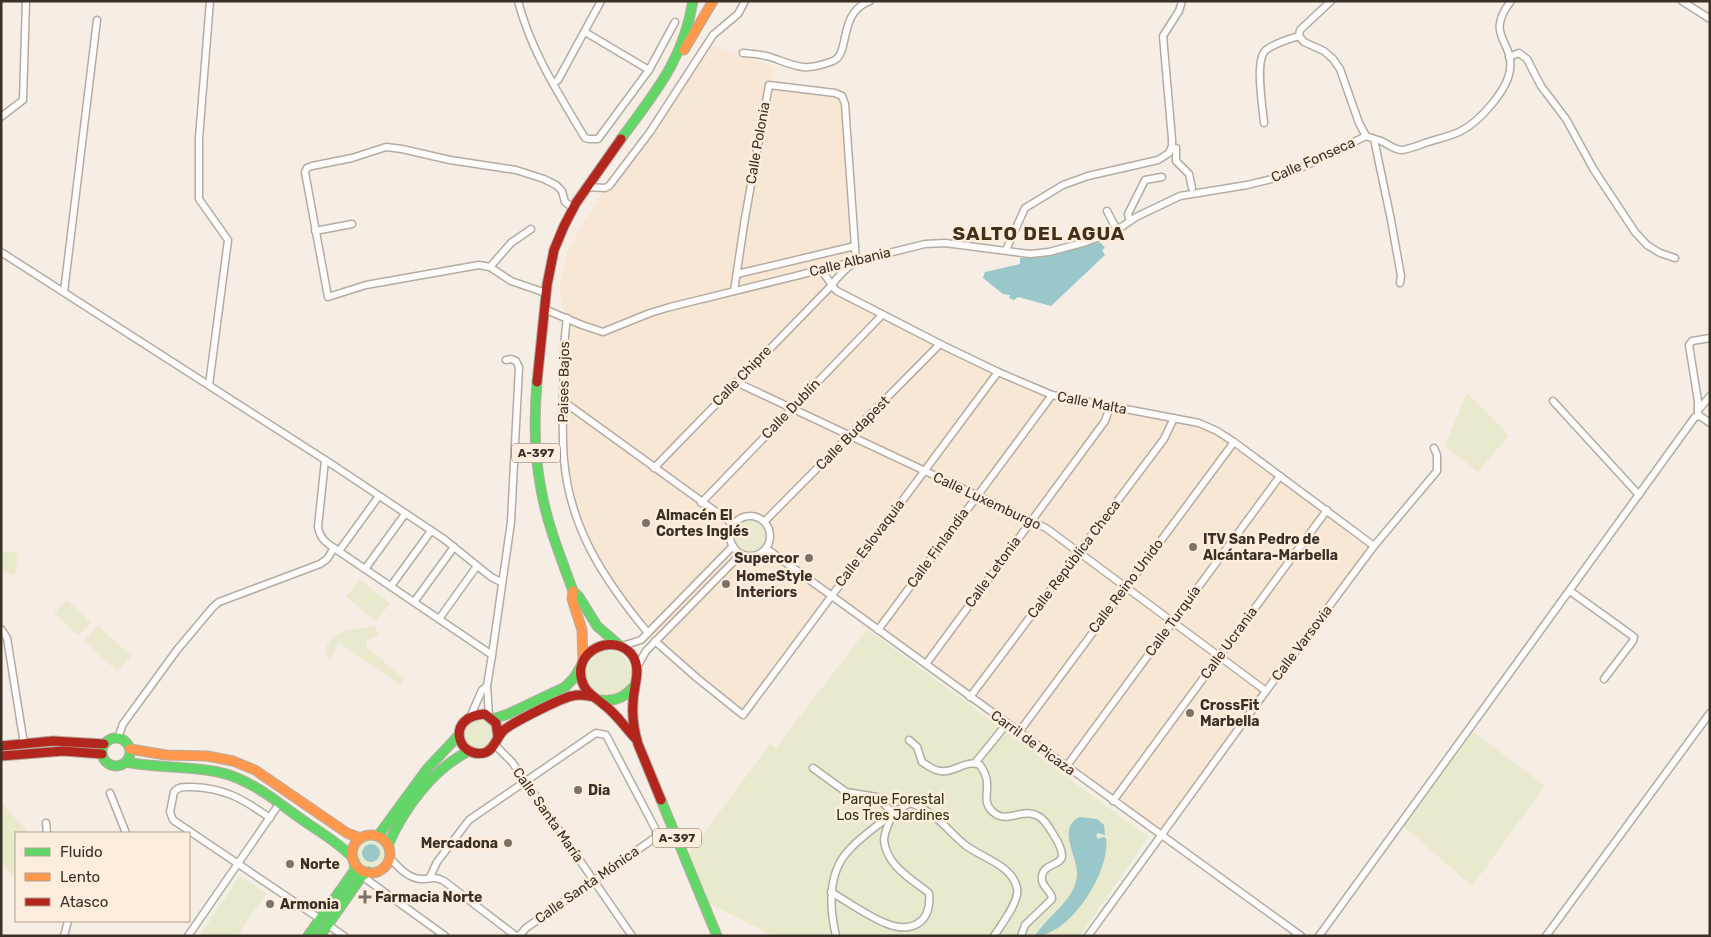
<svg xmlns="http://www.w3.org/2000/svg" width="1711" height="937" viewBox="0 0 1711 937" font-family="Rubik,sans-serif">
<rect width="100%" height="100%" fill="#f6ede4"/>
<polygon fill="#f9e7d5" points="707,44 776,68 769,84 835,93 845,104 856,261 820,270 837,291 1052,395 1174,418 1217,431 1374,546 1162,835 831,596 743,715 655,641 627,607 578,522 564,461 567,318 561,303 560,283 567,251 605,188 610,186"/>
<g fill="#e9e9cd">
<polygon points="1467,393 1509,435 1478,472 1445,446"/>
<circle cx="750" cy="536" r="15"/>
<polygon points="1,551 18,553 15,574 1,572"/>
<polygon points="360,580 390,603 376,621 346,597"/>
<polygon points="67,600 91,623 78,635 54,613"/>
<polygon points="98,626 131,656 117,671 84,640"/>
<path d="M375 626 379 636 366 640 367 648 405 679 400 685 338 642 331 658 325 656C327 628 352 630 375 626Z"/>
<polygon points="867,629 1148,837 1080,936 773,936 709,903 689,853 770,744 776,748"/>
<circle cx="609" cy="673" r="22"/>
<circle cx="479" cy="733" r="15"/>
<polygon points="1472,731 1545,786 1472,886 1402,825"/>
<polygon points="3,805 29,833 16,833 16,879 1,863 1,807"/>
<circle cx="371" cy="854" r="15"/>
<polygon points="240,876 266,893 237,936 204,936 201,934"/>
</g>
<g fill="#9ac7c9">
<polygon points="1100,242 1105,248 1102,250 1105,255 1051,306 1018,297 1014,300 1009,298 1010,295 1003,294 983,278 985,272 1020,264 1020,258 1046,257"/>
<path d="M1080 817 1097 819 1104 825 1105 835 1098 833 1096 835 1098 839 1103 837 1106 838C1111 871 1070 936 1035 936 1048 915 1073 902 1077 877 1080 859 1055 828 1080 817Z"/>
<circle cx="371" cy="853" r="9"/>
</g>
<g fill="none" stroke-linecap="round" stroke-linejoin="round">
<g stroke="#b4aca3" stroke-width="9">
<g id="street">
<path d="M518 1C531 51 558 93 585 138L589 139H598L649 70 675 22"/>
<polyline points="1331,1 1300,30 1299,36 1304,42 1324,51 1333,59 1340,69 1359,123 1366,136"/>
<polyline points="1682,1 1710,19"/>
<polyline points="585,32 649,70"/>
<path d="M743 53C752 54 761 54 770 57 780 60 792 66 803 67 812 68 825 64 833 61 851 54 837 13 870 1"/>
<polyline points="1509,57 1519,53 1527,59 1541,86 1566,119 1594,170 1635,232 1647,245 1660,253 1675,258"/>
<polyline points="553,84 558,80 601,1"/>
<polyline points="1,117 23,100 26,1"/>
<path d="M1264 123C1263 108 1254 60 1266 50 1275 43 1289 39 1299 36"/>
<polyline points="1374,139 1391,220 1401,276 1400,283"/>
<polyline points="1176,148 1176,161 1189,174 1192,188"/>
<polyline points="586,187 605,188 609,186 650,132 713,35 738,14 745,1"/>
<polyline points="1107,211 1117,230"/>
<polyline points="1130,221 1128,214 1145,180 1162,177"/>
<polyline points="315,231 352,224"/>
<polyline points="1006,250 1025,208 1063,185 1088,176 1158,160 1169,153 1172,146 1172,139 1163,36 1179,11 1182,1"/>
<polyline points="1,252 333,465 444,539 491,577 501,582"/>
<polyline points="490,267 511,243 531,229"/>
<path d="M820 270C828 276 830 285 837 291L940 344 998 372 1052 395 1199 423 1217 431 1234 442 1374 546"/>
<polyline points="737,274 855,246"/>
<polyline points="64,292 97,20"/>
<polyline points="546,293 511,281 490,267 479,265 366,285 328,297 305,172 307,168 312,166 352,158 386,147 402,149 450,160 516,170 544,179 556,185 562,191 565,202 573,208"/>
<path d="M544 309 582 325 603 332 650 313 670 307 925 244 945 243 1030 254 1049 252 1086 242 1117 230 1136 217 1180 196 1247 185 1276 178 1307 165 1366 136C1371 138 1376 139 1381 141 1388 144 1394 150 1402 150 1410 149 1420 145 1428 142 1438 139 1451 136 1461 131 1479 122 1508 90 1510 69 1514 41 1484 36 1511 1"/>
<path d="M567 318C563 344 564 369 563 395 563 416 562 439 564 460 570 529 605 581 648 633"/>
<polyline points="736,382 1046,528 1266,691"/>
<polyline points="209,385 228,240 199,199 199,138 210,1"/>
<polyline points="1553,401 1639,495"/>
<polyline points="563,404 567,404 733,524"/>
<polyline points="1698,409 1701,407 1710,396"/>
<polyline points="1698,416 1698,401 1689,345 1692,341 1710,338"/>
<path d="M325 460 318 527C320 538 325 542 334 548"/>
<path d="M654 468 831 286C839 275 846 268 856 261L845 104 842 96 835 93 769 85 745 218 734 291"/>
<polyline points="701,503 882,315"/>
<circle cx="750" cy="536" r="20"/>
<polyline points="765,521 940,344"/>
<polyline points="767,549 1301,936"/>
<polyline points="339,551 379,496"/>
<polyline points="365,569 405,514"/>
<polyline points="391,586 431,531"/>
<polyline points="1570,591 1634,637 1633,641 1604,679"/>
<polyline points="414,602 454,547"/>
<polyline points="439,619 477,566"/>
<polyline points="1,629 7,638 24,744"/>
<polyline points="878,630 1052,395"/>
<polyline points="655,641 697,678 743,715 998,372"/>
<polyline points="622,646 641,640 733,546"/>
<polyline points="926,664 1105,421 1110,407"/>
<polyline points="637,667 646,651 741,554"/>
<polyline points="970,697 1164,439 1174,418"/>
<polyline points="471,715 482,690 487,686"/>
<polyline points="489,716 487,686 492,655 511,522 519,367 516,361 511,359 506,360"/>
<polyline points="1019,732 1234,442"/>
<polyline points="118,738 123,724 177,650 213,607 219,602 320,564 327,559 334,548 492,655"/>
<path d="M909 740 917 747 922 762C927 765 934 771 941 771 956 773 965 759 980 765 984 771 987 776 987 783 988 794 983 802 992 811 1006 825 1021 808 1036 815 1044 818 1049 827 1053 834 1057 840 1062 848 1062 856 1061 866 1044 863 1042 876 1040 887 1052 890 1052 899L1025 925 1021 936"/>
<polyline points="495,745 512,762 632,936"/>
<polyline points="975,763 1001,731"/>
<polyline points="1066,767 1280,476"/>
<path d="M813 768 846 792 877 797 893 813C879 825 863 835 851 848 827 871 829 906 836 936"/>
<polyline points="110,793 126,833"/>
<polyline points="1113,801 1327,510"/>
<path d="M270 818C243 799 225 788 192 787 185 787 179 786 174 792L170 812 173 820 320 919"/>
<polyline points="46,823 47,833"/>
<path d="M390 858C398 867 408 878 420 879 431 880 431 875 444 881L516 936"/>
<polyline points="362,876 445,936"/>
<polyline points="430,877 437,862 469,820 596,733 606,735 656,830 656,837 526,928 519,936"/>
<path d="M831 892C848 902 866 915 885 923 911 934 932 923 929 893 911 879 886 865 884 840 884 832 890 821 893 813L910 803C936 812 946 829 965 845 982 858 1012 865 1017 888 1020 901 1001 925 994 936"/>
<polyline points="328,925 344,936"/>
<polyline points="64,936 68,921"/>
<polyline points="188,936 279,804"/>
<polyline points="1088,936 1266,691 1374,546 1437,471 1437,455 1434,448"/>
<polyline points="1319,936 1695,417 1700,416 1710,423"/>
<polyline points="1546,936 1710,713"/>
</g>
</g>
<g stroke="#b4aca3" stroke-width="11">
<g id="fast">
<path d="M621 139C655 92 683 61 693 1"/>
<path d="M537 382C534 418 534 454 541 489 547 524 561 558 573 591L579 597 597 626 619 645"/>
<path d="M600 700C614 702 625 698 634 686"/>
<polyline points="493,719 508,714 565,687 574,678 581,666"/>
<circle cx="116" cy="752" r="14"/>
<path d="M126 762C156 768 188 766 218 772 252 779 279 804 307 823 323 834 340 844 353 858"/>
<polyline points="661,800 717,936"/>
<polyline points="378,836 427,769 459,735"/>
<path d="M388 845C404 808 433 769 469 751"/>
<polyline points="308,936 354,871 355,863"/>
<polyline points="320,936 362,876 368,872"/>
</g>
</g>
<g stroke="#b4aca3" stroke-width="11">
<g id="slow">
<polyline points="684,50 713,1"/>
<polyline points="573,591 572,599 582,630 583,660"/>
<polyline points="130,749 166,755 207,756 233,761 255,770 347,833 360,838"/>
<circle cx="371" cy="854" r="19"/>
</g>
</g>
<g stroke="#b4aca3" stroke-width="11">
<g id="jam">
<polyline points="537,382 547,285 554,250 564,226 576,203 621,139"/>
<path d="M498 737 496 723 485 714C445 716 457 759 484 753 495 750 496 737 504 730 512 723 561 698 572 696 580 694 586 695 594 697"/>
<path d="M637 740C625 728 617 714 603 704 596 698 588 694 584 686 567 651 617 629 634 658 641 671 633 689 633 703 632 717 634 731 638 744L661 800"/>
<polyline points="1,746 53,741 104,744"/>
<polyline points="1,756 63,751 102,754"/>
</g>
</g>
<use href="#street" stroke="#fefcfb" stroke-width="6"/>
<use href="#fast" stroke="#63d668" stroke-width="9"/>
<use href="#slow" stroke="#ff974d" stroke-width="9"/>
<use href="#jam" stroke="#b3261e" stroke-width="9"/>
</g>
<g fill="#7c7268" stroke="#fdeddd" stroke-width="2">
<circle cx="646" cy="523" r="5"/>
<circle cx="1193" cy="547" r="5"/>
<circle cx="809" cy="558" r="5"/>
<circle cx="726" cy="584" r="5"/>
<circle cx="1190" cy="713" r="5"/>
<circle cx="578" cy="790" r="5"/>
<circle cx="508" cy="843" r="5"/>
<circle cx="290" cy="864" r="5"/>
<path d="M362.5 889.5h5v5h5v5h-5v5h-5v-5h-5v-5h5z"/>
<circle cx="270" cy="904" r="5"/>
</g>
<g text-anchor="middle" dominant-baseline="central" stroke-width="5" stroke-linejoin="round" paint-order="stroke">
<g fill="#fdeddd" stroke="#74695d" stroke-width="1">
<rect x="512" y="443.5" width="48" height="19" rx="4"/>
<rect x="653" y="828.5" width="48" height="19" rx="4"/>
</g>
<g font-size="12" font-weight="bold" fill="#3a3026">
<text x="536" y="453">A-397</text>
<text x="677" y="838">A-397</text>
</g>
<g font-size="14" fill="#3a3026" stroke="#fdeddd">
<text transform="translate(758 143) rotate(-80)">Calle Polonia</text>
<text transform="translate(1313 160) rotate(-24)">Calle Fonseca</text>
<text transform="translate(850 262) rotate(-14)">Calle Albania</text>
<text transform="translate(742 376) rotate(-46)">Calle Chipre</text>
<text transform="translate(564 382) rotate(-89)">Paises Bajos</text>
<text transform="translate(1092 403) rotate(11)">Calle Malta</text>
<text transform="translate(791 409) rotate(-46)">Calle Dublín</text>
<text transform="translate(853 433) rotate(-45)">Calle Budapest</text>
<text transform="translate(987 501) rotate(25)">Calle Luxemburgo</text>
<text transform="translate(870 543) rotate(-53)">Calle Eslovaquia</text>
<text transform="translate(938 548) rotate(-54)">Calle Finlandia</text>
<text transform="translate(1074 559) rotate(-53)">Calle República Checa</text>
<text transform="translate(993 572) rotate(-54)">Calle Letonia</text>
<text transform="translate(1126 586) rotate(-53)">Calle Reino Unido</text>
<text transform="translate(1173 621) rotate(-54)">Calle Turquía</text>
<text transform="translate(1229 643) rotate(-54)">Calle Ucrania</text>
<text transform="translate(1302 643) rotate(-53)">Calle Varsovia</text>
<text transform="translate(1033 743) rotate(36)">Carril de Picaza</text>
<text transform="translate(548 815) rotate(55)">Calle Santa María</text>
<text transform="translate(587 885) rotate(-35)">Calle Santa Mónica</text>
</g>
<g font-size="14" font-weight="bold" fill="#3a3026" stroke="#fdeddd" text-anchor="start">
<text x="656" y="515">Almacén El<tspan x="656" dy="16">Cortes Inglés</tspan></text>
<text x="1203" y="539">ITV San Pedro de<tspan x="1203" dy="16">Alcántara-Marbella</tspan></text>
<text x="799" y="558" text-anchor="end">Supercor</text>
<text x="736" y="576">HomeStyle<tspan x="736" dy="16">Interiors</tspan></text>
<text x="1200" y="705">CrossFit<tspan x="1200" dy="16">Marbella</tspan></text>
<text x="588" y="790">Dia</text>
<text x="498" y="843" text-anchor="end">Mercadona</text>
<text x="300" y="864">Norte</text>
<text x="375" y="897">Farmacia Norte</text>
<text x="280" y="904">Armonia</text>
</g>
<g font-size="14" fill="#2c3209" stroke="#fdeddd">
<text x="893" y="799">Parque Forestal<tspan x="893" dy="16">Los Tres Jardines</tspan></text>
</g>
<g font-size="19" font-weight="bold" letter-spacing="1" fill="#442f19" stroke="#fdeddd">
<text x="1039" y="233">SALTO DEL AGUA</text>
</g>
</g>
<rect width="1711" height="937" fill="none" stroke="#3a3026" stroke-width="5"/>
<rect x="15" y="832" width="175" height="90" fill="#fdeddd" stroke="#afa194"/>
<rect x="25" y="848" width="25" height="8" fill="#63d668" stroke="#afa194"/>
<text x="60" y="857" font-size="15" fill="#3a3026">Fluido</text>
<rect x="25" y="873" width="25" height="8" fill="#ff974d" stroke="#afa194"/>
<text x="60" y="882" font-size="15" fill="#3a3026">Lento</text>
<rect x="25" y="898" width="25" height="8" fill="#b3261e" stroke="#afa194"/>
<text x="60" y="907" font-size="15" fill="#3a3026">Atasco</text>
</svg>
